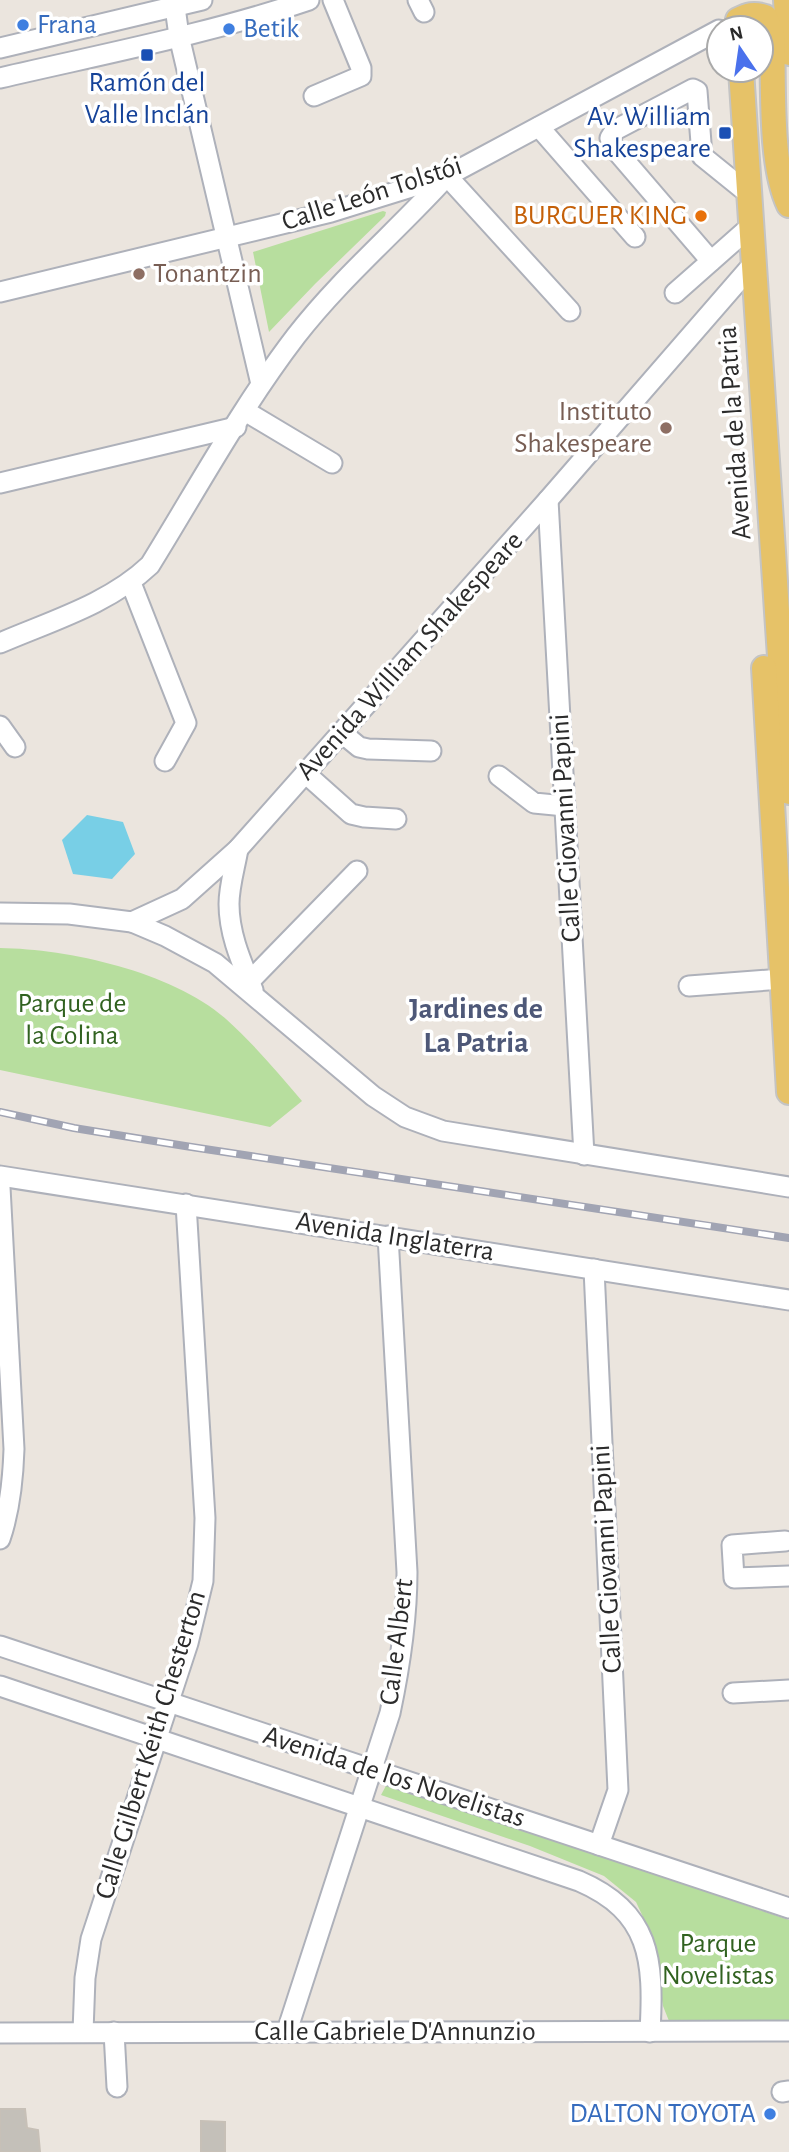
<svg xmlns="http://www.w3.org/2000/svg" width="789" height="2152" viewBox="0 0 789 2152" font-family="'Alegreya Sans',sans-serif">
<rect width="100%" height="100%" fill="#ebe5de"/>
<g fill="#b7de9e">
<polygon points="383,211 386,212 385,216 315,284 269,332 253,252"/>
<path d="M0 948C69 949 173 972 226 1019 254 1044 278 1073 302 1101L270 1127 0 1070Z"/>
<polygon points="388,1782 789,1920 789,2020 669,2021 663,2006 651,1934 636,1902 604,1876 530,1846 381,1795"/>
</g>
<polygon fill="#78cfe6" points="87,815 123,822 135,854 112,879 73,874 62,840"/>
<g fill="#c4c0b9" stroke="#c7c0b7" stroke-width="2">
<polygon points="0,2109 25,2109 27,2128 38,2130 40,2152 0,2152"/>
<polygon points="201,2121 225,2122 225,2152 201,2152"/>
</g>
<g fill="none" stroke-linecap="round" stroke-linejoin="round">
<g stroke="#aeb1ba" stroke-width="23">
<g id="minor">
<polyline points="174,0 179,36 261,384"/>
<polyline points="418,0 424,12"/>
<polyline points="0,48 202,0"/>
<path d="M0 78C103 54 208 34 309 0"/>
<polyline points="314,96 361,76 361,68 333,0"/>
<polyline points="539,127 635,237"/>
<polyline points="447,176 570,311"/>
<polyline points="711,261 614,148 610,138 615,130 693,89 697,91 702,156 749,194"/>
<polyline points="0,292 331,212 447,176 719,30"/>
<polyline points="675,293 751,226"/>
<polyline points="245,411 332,463"/>
<polyline points="0,483 236,427"/>
<polyline points="548,500 584,1155"/>
<polyline points="131,583 186,723 165,761"/>
<path d="M0 643C51 621 109 604 150 565 197 489 241 408 296 336 341 278 397 231 446 177"/>
<polyline points="0,726 15,747"/>
<polyline points="342,733 359,747 368,749 431,751"/>
<polyline points="305,773 351,814 364,817 396,819"/>
<polyline points="499,776 534,803 565,806"/>
<path d="M238 849C235 867 229 886 229 904 229 935 242 963 253 990"/>
<polyline points="0,913 69,914 132,922 182,899 238,849 548,500 753,264"/>
<polyline points="132,922 165,936 215,963 373,1096 405,1117 443,1131 789,1187"/>
<polyline points="249,982 357,871"/>
<polyline points="689,986 782,979"/>
<polyline points="0,1176 789,1300"/>
<path d="M0 1187 14 1449C13 1480 10 1510 0 1539"/>
<polyline points="594,1269 618,1790 599,1845"/>
<polyline points="785,1541 732,1545 734,1578 789,1576"/>
<polyline points="0,1646 789,1908"/>
<path d="M0 1686 579 1881C651 1912 654 1960 650 2032"/>
<polyline points="733,1693 789,1690"/>
<path d="M287 2031 390 1713C400 1666 407 1621 407 1572L388 1236"/>
<polyline points="83,2032 85,1978 91,1939 188,1643 203,1581 205,1518 186,1204"/>
<polyline points="114,2032 117,2087"/>
<polyline points="0,2033 789,2031"/>
<polyline points="782,2092 789,2091"/>
</g>
</g>
<g stroke="#c4c4c4" stroke-width="28">
<g id="major">
<polyline points="786,0 789,53"/>
<path d="M738 20C748 15 754 13 765 17L772 34C774 82 769 163 789 205"/>
<polyline points="741,70 789,792"/>
<polyline points="764,668 789,1092"/>
</g>
</g>
<use href="#minor" stroke="#fff" stroke-width="19"/>
<use href="#major" stroke="#e6c268" stroke-width="24"/>
<g stroke="#a1a4b3" stroke-width="8">
<polyline id="rail" points="0,1112 74,1128 185,1146 789,1238"/>
</g>
<use href="#rail" stroke="#fff" stroke-width="5" stroke-dasharray="16" stroke-linecap="butt"/>
</g>
<g fill="#3f7fe0" stroke="#fff" stroke-width="2.5">
<circle cx="23" cy="25" r="7"/>
<circle cx="229" cy="29" r="7"/>
<circle cx="770" cy="2114" r="7"/>
</g>
<g fill="#1a4fb4" stroke="#fff" stroke-width="2.5">
<rect x="140" y="48" width="14" height="14" rx="3.5"/>
<rect x="718" y="126" width="14" height="14" rx="3.5"/>
</g>
<circle fill="#e8710a" stroke="#fff" stroke-width="2.5" cx="701" cy="216" r="7"/>
<g fill="#8d6e63" stroke="#fff" stroke-width="2.5">
<circle cx="139" cy="274" r="7"/>
<circle cx="666" cy="428" r="7"/>
</g>
<g text-anchor="middle" dominant-baseline="central" stroke-width="7" stroke-linejoin="round" paint-order="stroke">
<g font-size="28" fill="#366cbe" stroke="#fff" text-anchor="start">
<text x="37" y="25">Frana</text>
<text x="243" y="29">Betik</text>
<text x="756" y="2114" text-anchor="end">DALTON TOYOTA</text>
</g>
<g font-size="28" fill="#164399" stroke="#fff">
<text x="147" y="83">Ramón del<tspan x="147" dy="32">Valle Inclán</tspan></text>
<text x="711" y="117" text-anchor="end">Av. William<tspan x="711" dy="32">Shakespeare</tspan></text>
</g>
<g font-size="28" fill="#2b2b2b" stroke="#fff">
<text transform="translate(372 194) rotate(-18)">Calle León Tolstói</text>
<text transform="translate(735 433) rotate(-94)">Avenida de la Patria</text>
<text transform="translate(410 656) rotate(-48)">Avenida William Shakespeare</text>
<text transform="translate(566 828) rotate(-93)">Calle Giovanni Papini</text>
<text transform="translate(395 1237) rotate(9)">Avenida Inglaterra</text>
<text transform="translate(607 1559) rotate(-93)">Calle Giovanni Papini</text>
<text transform="translate(397 1642) rotate(-83)">Calle Albert</text>
<text transform="translate(151 1745) rotate(-73)">Calle Gilbert Keith Chesterton</text>
<text transform="translate(394 1777) rotate(18)">Avenida de los Novelistas</text>
<text x="395" y="2032">Calle Gabriele D'Annunzio</text>
</g>
<g font-size="28" fill="#c56008" stroke="#fff" text-anchor="end">
<text x="687" y="216">BURGUER KING</text>
</g>
<g font-size="28" fill="#785e54" stroke="#fff" text-anchor="start">
<text x="153" y="274">Tonantzin</text>
<text x="652" y="412" text-anchor="end">Instituto<tspan x="652" dy="32">Shakespeare</tspan></text>
</g>
<g font-size="28" fill="#316220" stroke="#fff">
<text x="72" y="1004">Parque de<tspan x="72" dy="32">la Colina</tspan></text>
<text x="718" y="1944">Parque<tspan x="718" dy="32">Novelistas</tspan></text>
</g>
<g font-size="30" font-weight="bold" fill="#4e5878" stroke="#fff">
<text x="476" y="1009">Jardines de<tspan x="476" dy="34">La Patria</tspan></text>
</g>
</g>
<g transform="translate(740 49) rotate(347)"><circle r="33" fill="#ffffff" stroke="#aaaaaa" stroke-width="2"/>
<path d="M0-5L12 26L0 18L-12 26Z" fill="#4a71ec"/>
<text y="-10" font-size="19" font-weight="bold" text-anchor="middle" fill="#2b2b2b">N</text>
</g>
</svg>
